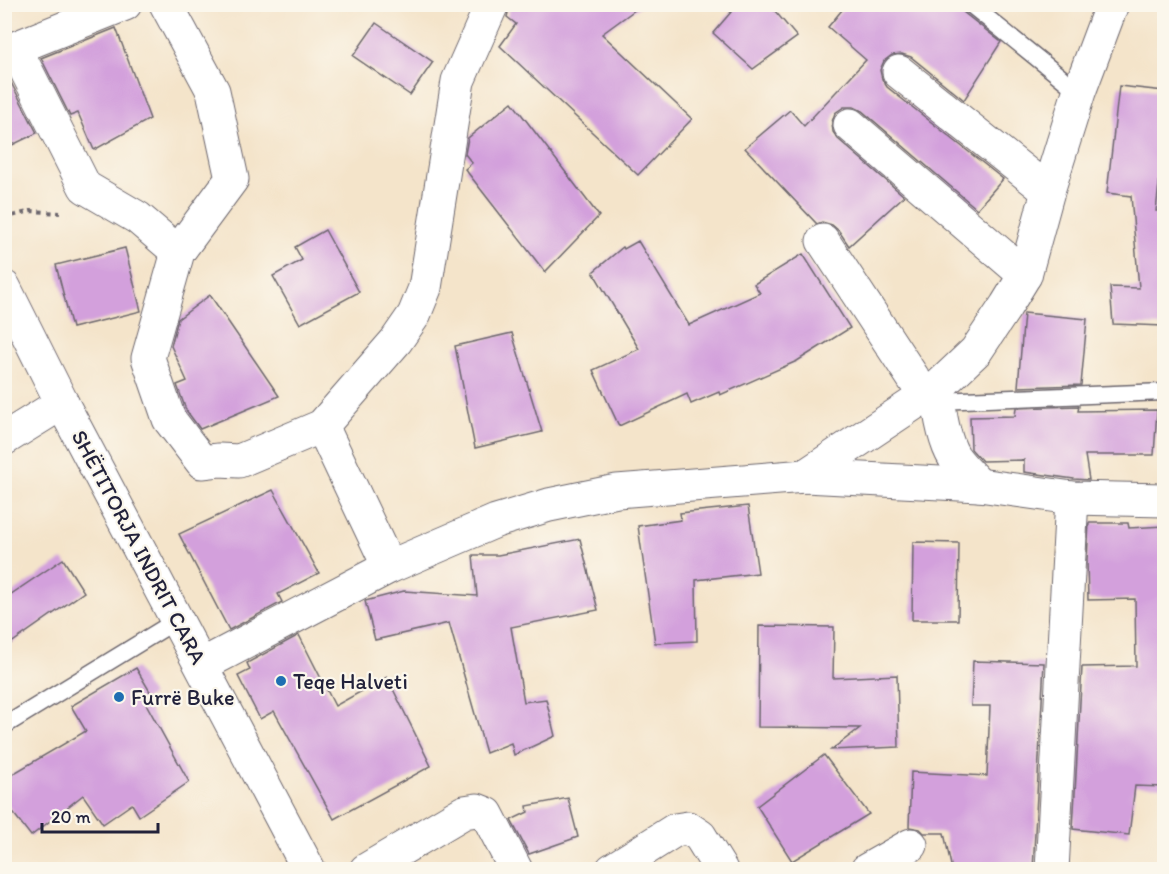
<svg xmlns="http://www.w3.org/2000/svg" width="1169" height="874" viewBox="0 0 1169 874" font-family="Itim,sans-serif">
<rect width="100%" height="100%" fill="#fbf7ec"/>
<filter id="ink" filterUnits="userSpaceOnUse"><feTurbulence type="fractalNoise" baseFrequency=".0167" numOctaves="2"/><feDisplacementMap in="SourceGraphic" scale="12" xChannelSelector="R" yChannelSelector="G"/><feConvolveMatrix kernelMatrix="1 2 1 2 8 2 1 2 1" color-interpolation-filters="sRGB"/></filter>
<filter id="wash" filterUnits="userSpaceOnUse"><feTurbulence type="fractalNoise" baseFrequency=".008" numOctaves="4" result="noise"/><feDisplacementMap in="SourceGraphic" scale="24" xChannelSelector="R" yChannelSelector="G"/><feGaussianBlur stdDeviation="1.35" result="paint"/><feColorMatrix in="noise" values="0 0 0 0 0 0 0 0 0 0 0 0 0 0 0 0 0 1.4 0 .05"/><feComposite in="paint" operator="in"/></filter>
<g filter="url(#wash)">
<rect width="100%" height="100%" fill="#f4e4ca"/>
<g id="blocks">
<g fill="#d3a0dc">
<polygon points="510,4 643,4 602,34 692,119 638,175 500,46 516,24 507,17"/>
<polygon points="738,4 769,4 797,37 753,69 713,33"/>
<polygon points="847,4 960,4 963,12 1001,42 964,100 911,57 902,54 892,55 884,61 880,70 882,79 887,87 1003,179 977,209 862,111 854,107 844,107 835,113 832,122 833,132 838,139 904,196 849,246 839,231 832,225 822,222 817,224 745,148 790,110 804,126 866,60 828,27"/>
<polygon points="376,23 433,62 410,95 353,56"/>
<polygon points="116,28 150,119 94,150 78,113 70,116 41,58"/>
<polygon points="4,69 37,133 4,149"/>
<polygon points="1119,86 1164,91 1164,139 1156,211 1164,211 1164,326 1113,324 1110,287 1139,288 1131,196 1107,193"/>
<polygon points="512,102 599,216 545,272 465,169 472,163 465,154 468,138"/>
<polygon points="325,230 359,292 300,324 273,276 302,260 295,247"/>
<polygon points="638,241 689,325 760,293 754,284 803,254 850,328 797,361 720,395 719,392 691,404 687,394 619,426 593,370 639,349 593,272 623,247 624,249"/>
<polygon points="125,248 141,311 72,328 56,265"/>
<polygon points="210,295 279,396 200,429 186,410 177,385 187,381 171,346 178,319"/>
<polygon points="1024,313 1087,319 1081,385 1018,387"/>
<polygon points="512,333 542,432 475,448 455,346"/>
<polygon points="1079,406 1078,411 1157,410 1154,455 1085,455 1089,480 1074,479 1024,472 1024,460 982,461 971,449 970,417 1015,416 1016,408"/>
<polygon points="273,490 319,573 278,594 282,602 229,630 179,534"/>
<polygon points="748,506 758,573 696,580 697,641 655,643 638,526 681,520 680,513"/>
<polygon points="1089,523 1128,523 1129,528 1164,526 1164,787 1135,786 1129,835 1073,829 1082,667 1136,666 1135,599 1088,600 1087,560"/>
<polygon points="580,539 598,610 511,627 524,702 546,699 555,736 514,755 511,743 486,753 449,623 375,640 365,601 404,591 477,596 473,555 498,555"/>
<polygon points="913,542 959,543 958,620 912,620"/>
<polygon points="63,559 84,592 4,648 4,599"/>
<polygon points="759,626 834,627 833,678 897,675 899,747 831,750 860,728 758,727"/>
<polygon points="299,635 335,706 387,677 431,766 334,819 274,711 260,719 238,676 250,670 247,663"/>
<polygon points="973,661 1044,663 1033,870 952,870 944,833 924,833 920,829 909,827 911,772 987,776 990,706 971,706"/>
<polygon points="136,668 152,695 144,700 189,782 139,816 132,804 103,824 83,795 31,836 4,801 4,779 86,731 71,706"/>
<polygon points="824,755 869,814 792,861 757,806"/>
<polygon points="568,798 578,837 529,854 511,820 528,812 527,806"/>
</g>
</g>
</g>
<g filter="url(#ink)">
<use href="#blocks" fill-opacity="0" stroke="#6c666d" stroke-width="1.5"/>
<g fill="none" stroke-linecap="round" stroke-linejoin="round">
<g stroke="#6c666d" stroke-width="19">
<g id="service">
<polyline points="970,4 1079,92"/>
<polyline points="938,401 1164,392"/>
<polyline points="4,726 177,620"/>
</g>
</g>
<g stroke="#6c666d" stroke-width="35">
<g id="minor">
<polyline points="125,4 15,48 85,187 138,218 178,252"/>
<polyline points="166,4 213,91 232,179 178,252 148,358 169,419 202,462 219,460 239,461 322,426 396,341 414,315 425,288 458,81 492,4"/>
<polyline points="899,72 1048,191"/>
<polyline points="850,125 1025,275"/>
<polyline points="823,241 925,396"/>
<path d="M937 388C939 409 943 439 954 457 961 467 971 476 979 485"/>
<polyline points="322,426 389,567"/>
<polyline points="4,439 62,403"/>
<polyline points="805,476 937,388 976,351 1006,306 1025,275 1048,191 1079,92 1112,4"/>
<polyline points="202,665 389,567 496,521 549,505 617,491 805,476 979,485 1072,498 1164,500"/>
<polyline points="366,870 464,812 477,810 487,814 516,870"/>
<polyline points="612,870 675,830 688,828 700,836 721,870"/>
<polyline points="867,870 911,845"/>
<polyline points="1052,870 1072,498"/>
</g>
</g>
<g stroke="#6c666d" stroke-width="35">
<polyline id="secondary" points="4,287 62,403 309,870"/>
</g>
<polyline stroke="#6c666d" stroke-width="4" stroke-dasharray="4.5 4.5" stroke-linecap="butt" points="4,218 31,211 60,213"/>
<use href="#service" stroke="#fff" stroke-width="16"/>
<use href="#minor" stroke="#fff" stroke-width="33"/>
<use href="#secondary" stroke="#fff" stroke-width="33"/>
</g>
</g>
<g fill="#1f6fb2" stroke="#fbf7ec" stroke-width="2">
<circle cx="281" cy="681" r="6"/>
<circle cx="119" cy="697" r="6"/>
</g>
<g text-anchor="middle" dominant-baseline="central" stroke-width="4.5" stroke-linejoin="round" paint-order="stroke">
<g font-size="22" fill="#22223b" stroke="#fbf7ec">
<text transform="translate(139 547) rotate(62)">SHËTITORJA INDRIT CARA</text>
</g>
<g font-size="22" fill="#22223b" stroke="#fbf7ec" text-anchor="start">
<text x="293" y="681">Teqe Halveti</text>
<text x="131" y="697">Furrë Buke</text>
</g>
</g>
<rect width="1169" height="874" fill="none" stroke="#fbf7ec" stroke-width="24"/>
<path d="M42 823v9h116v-9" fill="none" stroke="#22223b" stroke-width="3"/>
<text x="51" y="823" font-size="18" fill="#22223b" stroke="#fbf7ec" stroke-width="4.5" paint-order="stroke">20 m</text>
</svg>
